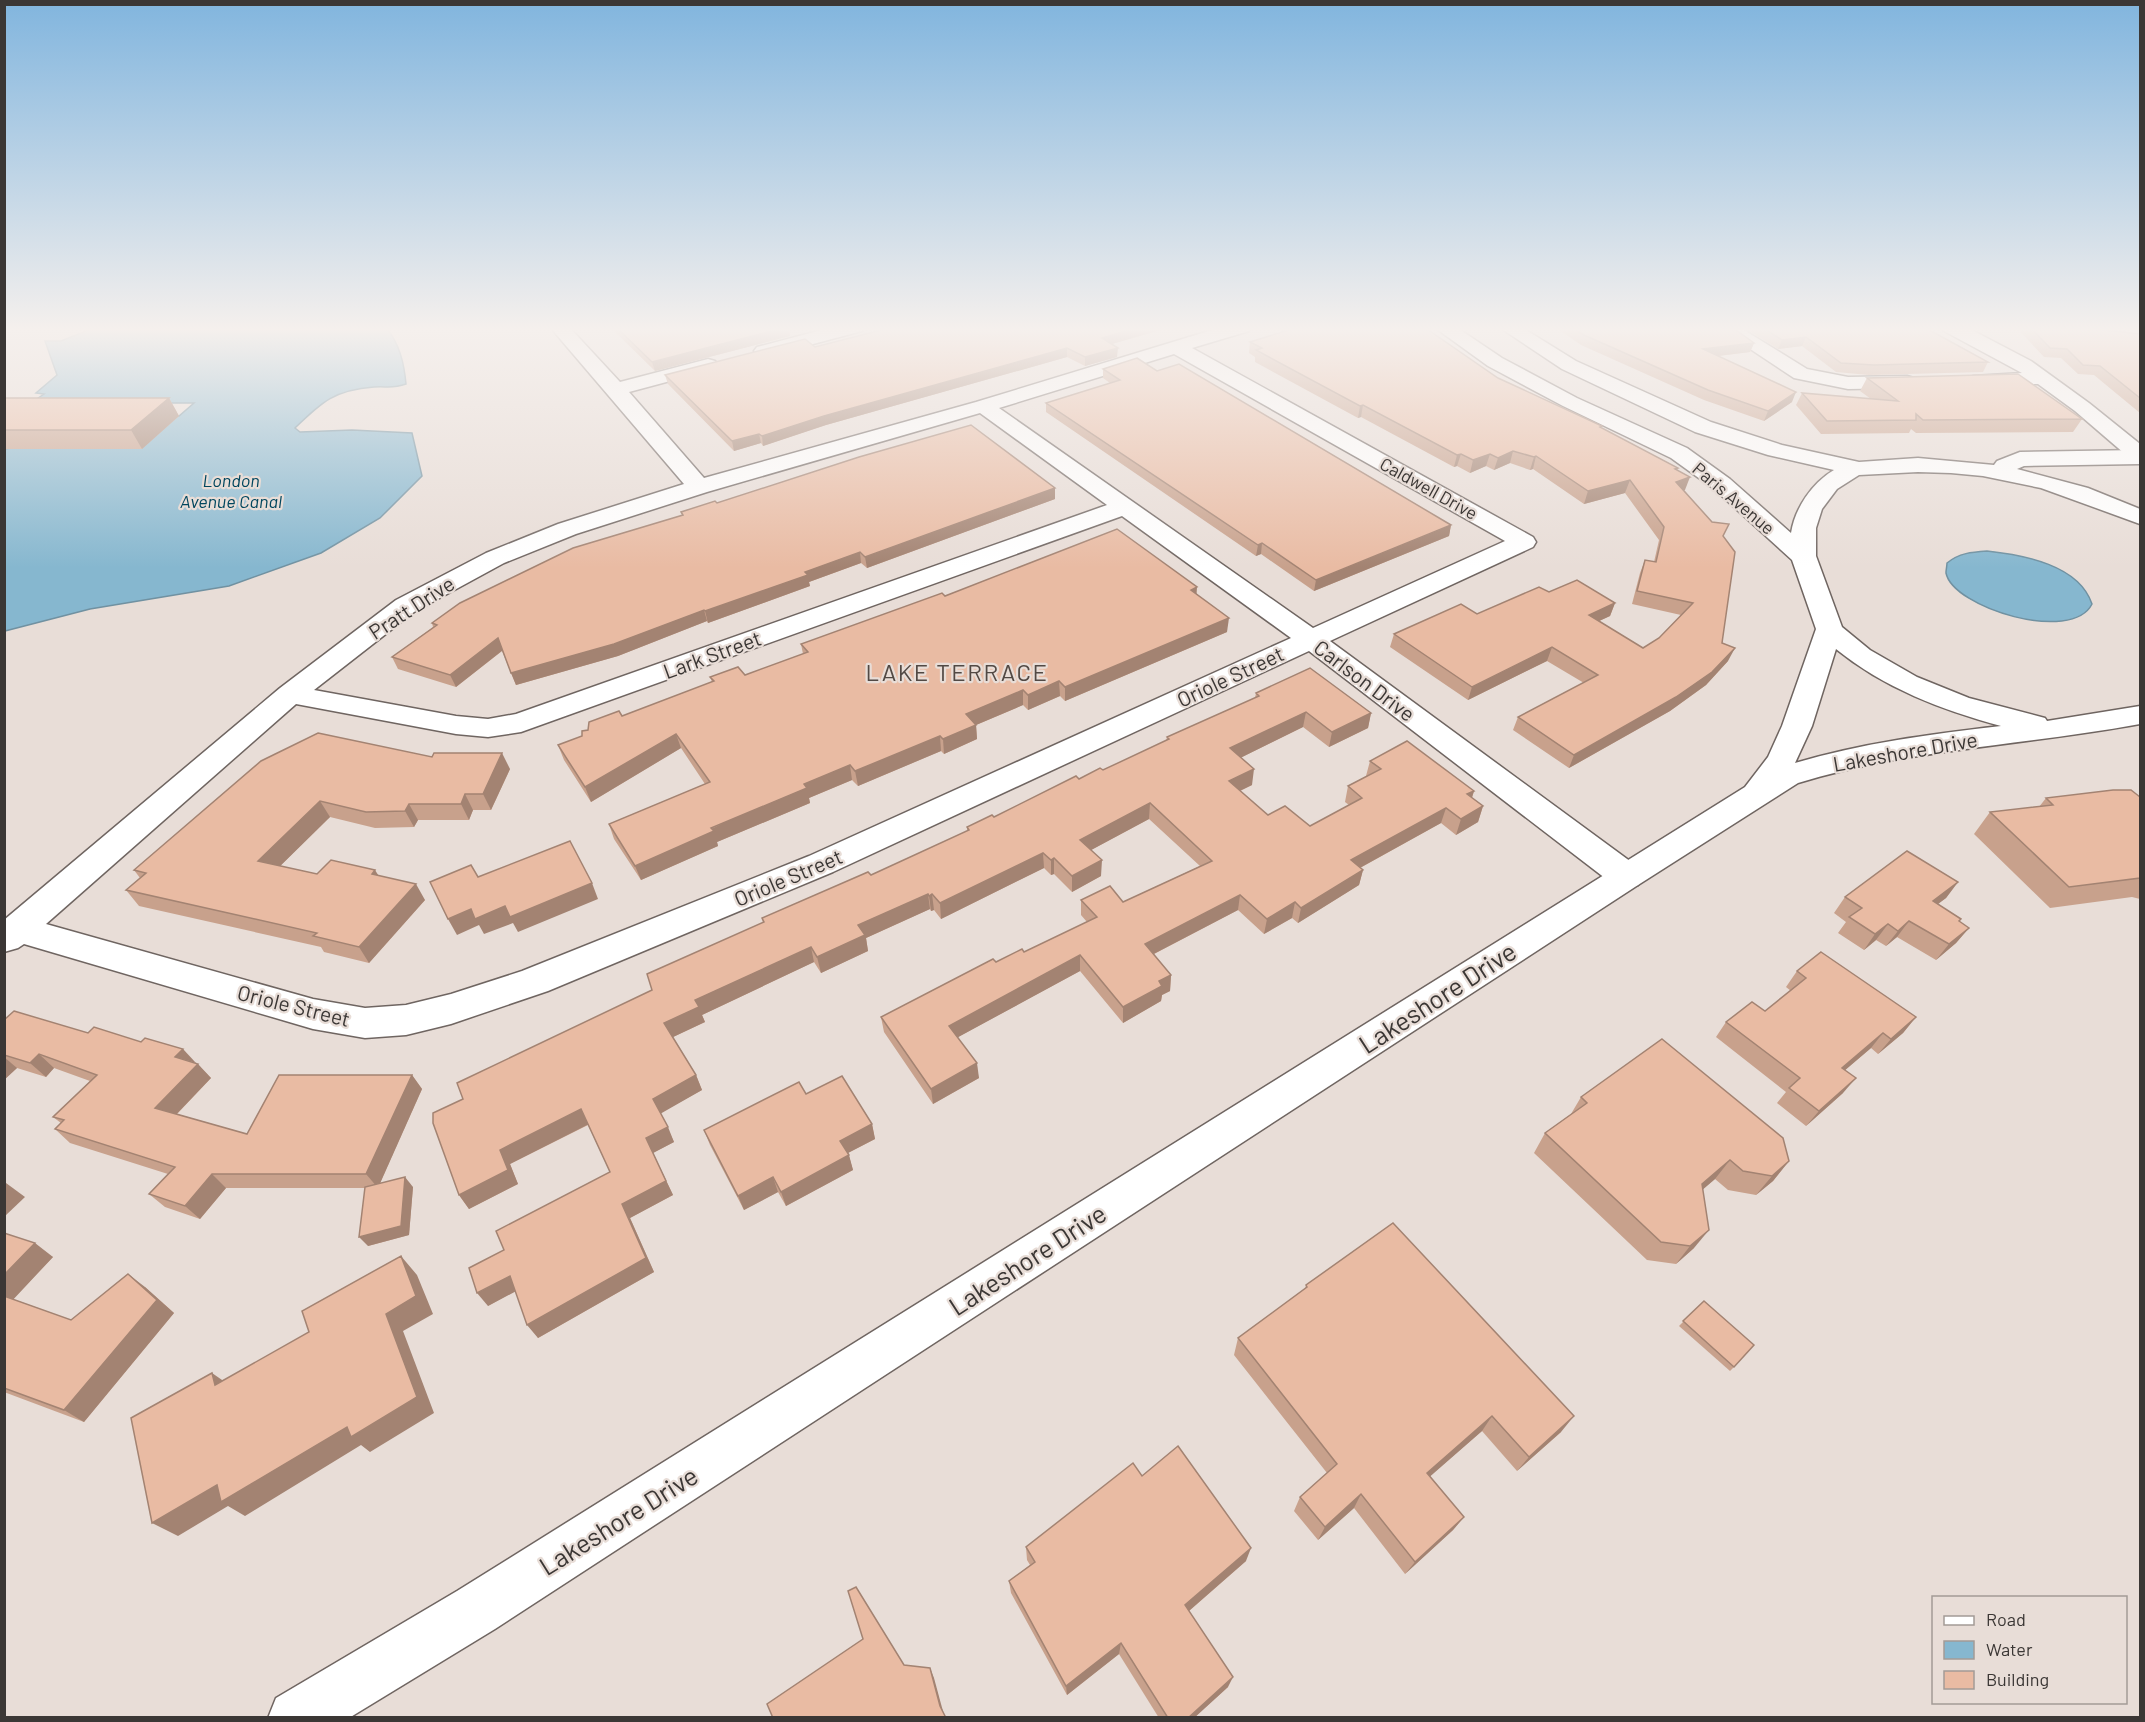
<svg xmlns="http://www.w3.org/2000/svg" width="2145" height="1722" viewBox="0 0 2145 1722" font-family="Barlow,sans-serif">
<rect width="100%" height="100%" fill="#e8ddd7"/>
<g fill="#86b7cf" stroke="#7091a1" stroke-width="1.5">
<path d="M96 327H386C400 345 404 363 406 384 392 389 387 386 374 387 334 390 322 402 295 428L300 432 352 430 412 433 422 476 380 518 321 553 229 586 90 609 5 631V449L179 416 194 403H31L44 394 36 393 57 375 45 341H61Z"/>
<path d="M1987 551C2024 555 2079 565 2092 604 2072 644 1953 608 1946 573 1946 569 1947 566 1947 563 1959 553 1972 552 1987 551Z"/>
</g>
<g fill="none" stroke-linecap="round" stroke-linejoin="round">
<g stroke="#6f6561" stroke-width="3">
<g id="street">
<path d="M550 327H569L620 382 708 359 715 361 718 365 715 369 629 392 704 478 976 402 1222 327H1251L1249 331 1192 348 1533 537 1536 542 1533 547 1330 641 1638 867 1643 876 1638 885 1626 888 1614 885 1309 651 833 872 548 991 451 1024 406 1035 365 1038 313 1029 24 944 18 948 4 952V920L280 688 396 600 486 553 558 524 684 484ZM1174 354 1505 541 1313 628 999 408ZM980 413 1107 505 516 714 488 719 456 716 314 690 414 612 504 563 576 534 707 492ZM1122 516 1291 638 809 856 522 971 451 994 406 1005 365 1008 313 999 46 924 296 704 456 734 488 737 521 732Z"/>
<polygon points="833,327 864,327 862,331 764,357 757,355 754,351 757,347"/>
<polygon points="1717,327 1739,327 1807,369 1848,377 1907,376 1914,378 1917,382 1914,386 1907,388 1848,389 1794,378"/>
<polygon points="1942,327 1966,327 2031,361 2089,403 2140,444 2140,462 2132,460 2075,411 2038,384 1973,384 1970,380 1973,376 2022,373 1944,331"/>
</g>
</g>
<g stroke="#6f6561" stroke-width="3">
<path id="secondary" d="M1434 327H1456L1502 358 1577 398 1687 448 1730 479 1791 533C1795 508 1812 483 1834 470L1768 455 1695 432 1562 369 1499 327H1521L1576 361 1711 422 1782 445 1859 462 1918 458 1994 465 1997 461 2020 452 2140 450V464L2024 466 2017 469 2088 488 2140 509V524L2041 488 1983 476 1951 473 1918 472 1859 475 1837 489 1822 509 1816 528V556L1842 627 1870 650 1917 677 1969 698 2045 718 2047 721 2140 706V724C2027 745 1909 749 1798 783L1638 885 495 1629 349 1718H268L276 1698 457 1591 1745 787 1768 757 1782 726 1816 629 1792 560 1714 489 1671 458 1563 406 1488 366ZM1836 649C1884 688 1942 710 2001 726 1932 734 1862 743 1795 763L1812 726Z"/>
</g>
<use href="#street" fill="#fff" fill-rule="evenodd"/>
<use href="#secondary" fill="#fff" fill-rule="evenodd"/>
</g>
<g fill="#c8a18c">
<polygon points="610,327 789,327 790,336 655,371"/>
<polygon points="876,327 1171,327 1112,344 1117,357 1085,366 1067,357 826,425 763,446 761,443 734,451 668,384 665,375 815,347 880,330"/>
<polygon points="1555,327 1732,327 1754,343 1750,352 1719,356 1792,402 1764,421 1704,400 1581,345"/>
<polygon points="1743,327 1924,327 1988,362 1983,372 1869,375 1836,372 1802,346 1778,349"/>
<polygon points="2016,327 2077,327 2140,334 2140,413 2094,375 2078,374 2061,358 2044,357"/>
<polygon points="1250,342 1498,378 1601,428 1678,468 1677,471 1685,490 1684,490 1723,537 1722,643 1728,661 1706,685 1670,711 1569,768 1513,730 1518,717 1584,683 1547,661 1468,700 1390,647 1394,634 1477,614 1549,592 1615,603 1610,616 1599,621 1643,648 1659,638 1681,615 1632,604 1640,573 1645,560 1654,562 1659,540 1625,493 1584,504 1533,469 1530,470 1510,463 1494,470 1486,466 1470,473 1457,466 1454,467 1361,417 1358,418 1255,362 1255,357 1249,353"/>
<polygon points="1103,369 1157,371 1451,525 1449,536 1314,591 1261,554 1256,556 1046,412 1046,403 1110,383 1103,378"/>
<polygon points="1867,378 2082,419 2073,432 1916,433 1911,429 1909,433 1821,434 1796,405 1802,393 1871,399 1860,391"/>
<polygon points="4,398 169,398 179,416 142,449 4,449"/>
<polygon points="1055,499 867,568 861,563 809,582 810,586 708,623 707,621 618,656 516,685 502,651 456,687 398,669 392,657 433,627 432,623 682,515 681,512 717,503"/>
<polygon points="1197,594 1227,632 1065,701 1060,696 1028,710 1023,705 976,725 977,739 944,754 941,751 858,786 852,780 809,798 810,803 717,842 718,846 641,880 614,839 609,824 705,784 681,748 591,802 564,760 558,745 582,736 588,730 712,682 710,677 745,675 803,654 801,644 945,596"/>
<polygon points="1256,693 1371,713 1368,728 1329,747 1303,727 1240,758 1252,785 1240,791 1268,815 1310,826 1349,805 1345,802 1348,786 1366,776 1370,761 1474,791 1472,798 1483,806 1478,822 1456,835 1441,823 1360,868 1363,870 1359,885 1298,923 1292,918 1264,934 1238,910 1154,954 1171,975 1170,991 1162,995 1161,1001 1123,1023 1080,971 958,1037 979,1078 933,1104 884,1032 881,1017 996,962 1024,952 1087,922 1081,915 1081,900 1123,902 1200,866 1149,819 1091,850 1101,876 1072,892 1054,874 1051,875 1044,868 941,919 934,910 931,911 930,909 866,938 868,951 821,973 814,962 702,1015 705,1022 673,1037 696,1075 702,1090 660,1113 674,1142 653,1153 673,1195 630,1218 654,1272 538,1338 515,1291 488,1306 504,1250 610,1172 588,1125 510,1164 518,1184 469,1209 459,1195 463,1099 652,990 763,923 762,918 871,875 967,831 967,827 994,817 1079,779 1103,770 1166,741 1167,737 1255,698"/>
<polygon points="432,757 510,769 491,810 473,810 469,820 418,820 414,827 375,828 330,817 280,866 317,874 379,876 425,900 369,963 324,952 321,947 139,906 126,890 140,878 134,870"/>
<polygon points="2140,797 2140,899 2132,897 2050,908 1974,834 1990,812 2039,807 2046,798"/>
<polygon points="1958,882 1946,898 1937,904 1961,919 1959,922 1969,928 1956,943 1936,960 1897,937 1886,946 1876,940 1864,950 1838,933 1846,922 1834,913 1845,897"/>
<polygon points="1797,971 1916,1017 1903,1033 1878,1054 1871,1048 1845,1070 1843,1093 1806,1126 1777,1103 1786,1092 1716,1037 1726,1022 1765,1011 1791,991 1786,987"/>
<polygon points="4,1020 88,1033 196,1063 211,1078 177,1114 247,1134 412,1075 422,1089 380,1183 413,1187 409,1235 368,1246 365,1188 226,1188 200,1219 165,1207 149,1194 168,1174 70,1143 55,1129 61,1123 53,1117 90,1081 54,1068 46,1077 17,1068 4,1080"/>
<polygon points="806,1094 872,1124 875,1139 848,1153 853,1170 786,1206 778,1192 744,1210 710,1145 704,1130"/>
<polygon points="1581,1097 1789,1161 1773,1181 1756,1195 1728,1190 1715,1179 1702,1190 1694,1248 1676,1264 1647,1260 1534,1153 1545,1133 1571,1114"/>
<polygon points="4,1233 53,1257 13,1299 71,1320 145,1287 174,1313 84,1422 4,1392"/>
<polygon points="1306,1285 1561,1432 1517,1471 1482,1431 1430,1476 1464,1517 1453,1530 1405,1574 1354,1508 1318,1540 1294,1511 1300,1497 1327,1473 1234,1355 1238,1338 1305,1289"/>
<polygon points="1704,1301 1734,1367 1730,1371 1679,1326"/>
<polygon points="1142,1476 1246,1561 1189,1611 1228,1687 1194,1718 1159,1718 1119,1654 1067,1695 1011,1593 1009,1581 1030,1565 1027,1560 1026,1547"/>
</g>
<g fill="#a38372">
<polygon points="789,327 790,336 655,371 652,362"/>
<polygon points="1140,327 1171,327 1101,347 1102,338"/>
<polygon points="1806,337 1802,346 1778,349 1782,340"/>
<polygon points="1754,343 1750,352 1700,358 1703,349"/>
<polygon points="1067,348 1067,357 826,425 763,446 762,436 824,416"/>
<polygon points="1118,348 1117,357 1085,366 1085,357"/>
<polygon points="1796,392 1792,402 1764,421 1768,411"/>
<polygon points="169,398 179,416 142,449 131,430"/>
<polygon points="1363,405 1361,417 1358,418 1360,406"/>
<polygon points="759,434 761,443 734,451 732,441"/>
<polygon points="1513,451 1510,463 1494,470 1498,458"/>
<polygon points="1461,454 1457,466 1454,467 1457,455"/>
<polygon points="1490,454 1486,466 1470,473 1473,460"/>
<polygon points="1536,456 1533,469 1530,470 1534,457"/>
<polygon points="1690,477 1685,490 1671,494 1676,482"/>
<polygon points="1630,480 1625,493 1584,504 1588,491"/>
<polygon points="1055,488 1055,499 867,568 865,557"/>
<polygon points="1451,525 1449,536 1314,591 1316,580"/>
<polygon points="1262,543 1261,554 1256,556 1258,545"/>
<polygon points="860,552 861,563 809,582 810,586 708,623 705,611 805,572"/>
<polygon points="1197,587 1196,602 1191,590"/>
<polygon points="1615,603 1610,616 1584,628 1589,615"/>
<polygon points="704,610 707,621 618,656 516,685 511,673"/>
<polygon points="1229,618 1227,632 1065,701 1065,687"/>
<polygon points="498,638 503,650 456,687 450,675"/>
<polygon points="1552,647 1547,661 1468,700 1472,687"/>
<polygon points="1735,648 1728,661 1706,685 1670,711 1569,768 1574,755"/>
<polygon points="1059,681 1060,696 1028,710 1028,695"/>
<polygon points="1023,690 1023,705 976,725 977,739 944,754 943,739 966,714"/>
<polygon points="1306,712 1303,727 1228,764 1230,748"/>
<polygon points="1371,713 1368,728 1329,747 1332,732"/>
<polygon points="676,734 681,748 591,802 585,787"/>
<polygon points="940,736 941,751 858,786 855,771"/>
<polygon points="502,753 510,769 491,810 483,794"/>
<polygon points="850,765 852,780 809,798 810,803 717,842 718,846 641,880 635,866 804,784"/>
<polygon points="1254,769 1252,785 1227,797 1229,781"/>
<polygon points="1474,791 1469,806 1467,794"/>
<polygon points="465,794 473,810 469,820 461,804"/>
<polygon points="320,801 330,817 269,877 258,861"/>
<polygon points="1150,803 1149,819 1080,856 1080,840"/>
<polygon points="409,804 418,820 414,827 405,811"/>
<polygon points="1483,806 1478,822 1456,835 1461,819"/>
<polygon points="1446,808 1441,823 1347,875 1351,860"/>
<polygon points="1043,853 1044,868 941,919 940,903"/>
<polygon points="1054,858 1054,874 1051,875 1051,860"/>
<polygon points="1102,860 1101,876 1072,892 1072,876"/>
<polygon points="375,870 385,886 372,874"/>
<polygon points="1363,870 1359,885 1298,923 1301,908"/>
<polygon points="1958,882 1946,898 1921,917 1933,901"/>
<polygon points="592,883 598,899 518,932 513,923 484,934 479,925 457,935 448,919 471,909 505,906"/>
<polygon points="416,884 425,900 369,963 359,947"/>
<polygon points="928,894 930,909 866,938 868,951 821,973 817,957 858,925"/>
<polygon points="932,894 934,910 931,911 929,896"/>
<polygon points="1240,895 1238,910 1144,959 1145,944"/>
<polygon points="1295,902 1292,918 1264,934 1267,919"/>
<polygon points="1909,921 1897,937 1886,946 1898,931"/>
<polygon points="1888,924 1876,940 1864,950 1875,934"/>
<polygon points="1969,928 1956,943 1936,960 1949,944"/>
<polygon points="811,947 814,962 702,1015 705,1022 671,1038 664,1023 695,1000"/>
<polygon points="1080,955 1080,971 951,1041 949,1026"/>
<polygon points="1171,975 1170,991 1162,995 1161,1001 1123,1023 1123,1007 1159,981"/>
<polygon points="1916,1017 1903,1033 1878,1054 1891,1039"/>
<polygon points="1883,1033 1871,1048 1830,1083 1842,1068"/>
<polygon points="183,1049 196,1063 175,1057"/>
<polygon points="39,1054 54,1068 46,1077 30,1063"/>
<polygon points="4,1057 17,1068 4,1080"/>
<polygon points="977,1063 979,1078 933,1104 931,1089"/>
<polygon points="198,1064 211,1078 169,1122 155,1108"/>
<polygon points="412,1075 422,1089 378,1188 366,1174"/>
<polygon points="696,1075 702,1090 660,1114 653,1099"/>
<polygon points="1856,1078 1843,1093 1806,1126 1819,1111"/>
<polygon points="581,1109 589,1124 510,1164 518,1184 469,1209 459,1195 500,1150"/>
<polygon points="872,1124 875,1139 844,1155 840,1141"/>
<polygon points="668,1127 674,1142 653,1153 673,1195 630,1218 654,1272 538,1338 527,1325 622,1204 646,1138"/>
<polygon points="849,1155 853,1170 786,1206 781,1192"/>
<polygon points="1730,1160 1715,1179 1687,1203 1702,1184"/>
<polygon points="1789,1161 1773,1181 1756,1195 1772,1176"/>
<polygon points="212,1174 226,1188 200,1219 185,1206"/>
<polygon points="405,1177 413,1187 409,1235 368,1246 359,1237"/>
<polygon points="773,1177 778,1192 744,1210 738,1196"/>
<polygon points="6,1183 25,1197 4,1217 4,1185"/>
<polygon points="1709,1230 1694,1248 1676,1264 1690,1246"/>
<polygon points="35,1243 53,1257 9,1304 4,1301 4,1275"/>
<polygon points="401,1256 417,1275 433,1314 403,1331 434,1413 370,1452 361,1445 245,1516 228,1506 178,1536 152,1523 217,1485 347,1427 386,1314"/>
<polygon points="128,1274 145,1287 174,1313 84,1422 64,1410"/>
<polygon points="510,1276 520,1289 488,1306 477,1293"/>
<polygon points="212,1373 235,1389 215,1385"/>
<polygon points="1492,1416 1482,1431 1418,1487 1427,1473"/>
<polygon points="1574,1416 1561,1432 1517,1471 1529,1457"/>
<polygon points="1361,1494 1354,1508 1318,1540 1325,1527"/>
<polygon points="1464,1517 1453,1530 1405,1574 1415,1562"/>
<polygon points="1251,1548 1246,1561 1182,1617 1185,1605"/>
<polygon points="1121,1643 1119,1654 1067,1695 1066,1686"/>
<polygon points="930,1668 934,1678 944,1715 940,1706"/>
<polygon points="1233,1677 1228,1687 1194,1718 1188,1718"/>
</g>
<g fill="#e9bba3" stroke="#a38372" stroke-width="1.5">
<polygon points="616,327 787,327 652,362"/>
<polygon points="887,327 1140,327 1102,338 1118,348 1085,357 1067,348 824,416 762,436 759,434 732,441 665,375 805,339 815,347 889,328"/>
<polygon points="1298,327 1424,327 1498,378 1602,426 1600,427 1678,468 1675,469 1690,477 1676,482 1712,522 1729,524 1723,536 1735,552 1722,643 1735,648 1712,672 1676,697 1574,755 1518,717 1598,675 1552,647 1472,687 1394,634 1461,604 1477,614 1539,587 1549,592 1577,580 1615,603 1589,615 1643,648 1659,638 1693,603 1637,591 1645,560 1656,562 1664,527 1630,480 1588,491 1536,456 1534,457 1513,451 1498,458 1490,454 1473,460 1461,454 1457,455 1363,405 1360,406 1256,350 1262,348 1250,342"/>
<polygon points="1572,327 1732,327 1754,343 1703,349 1796,392 1768,411 1708,390 1584,335"/>
<polygon points="1762,327 1924,327 1988,362 1874,365 1841,363 1806,337 1782,340"/>
<polygon points="2030,327 2077,327 2140,334 2140,398 2100,366 2083,365 2067,349 2050,348"/>
<polygon points="1137,358 1157,371 1179,364 1451,525 1316,580 1262,543 1258,545 1046,403 1120,380 1103,369"/>
<polygon points="2018,374 2082,419 1923,420 1916,414 1916,420 1827,421 1802,393 1898,401 1867,378"/>
<polygon points="4,398 169,398 131,430 4,430"/>
<polygon points="971,425 1055,488 865,557 860,552 805,572 808,575 705,611 704,610 614,644 511,673 498,638 450,675 392,657 437,625 432,623 460,603 573,548 683,515 681,512 715,501 717,503 859,457"/>
<polygon points="1117,529 1197,587 1191,590 1229,618 1065,687 1059,681 1028,695 1023,690 966,714 976,725 943,739 940,736 855,771 850,765 804,784 807,788 711,828 714,831 635,866 609,824 710,782 676,734 585,787 558,745 582,736 582,731 588,730 589,722 619,711 622,716 714,681 710,677 738,667 745,675 808,652 801,644 942,593 945,596"/>
<polygon points="1310,668 1371,713 1332,732 1306,712 1230,748 1254,769 1229,781 1268,815 1285,806 1310,826 1362,798 1348,786 1381,769 1370,761 1407,741 1474,791 1467,794 1483,806 1461,819 1446,808 1351,860 1363,870 1301,908 1295,902 1267,919 1240,895 1145,944 1171,975 1159,981 1162,986 1123,1007 1080,955 949,1026 977,1063 931,1089 881,1017 993,959 996,962 1022,949 1024,952 1097,917 1081,900 1110,886 1123,902 1212,861 1150,803 1080,840 1102,860 1072,876 1054,858 1051,860 1043,853 940,903 932,894 929,896 928,894 858,925 865,935 817,957 811,947 695,1000 699,1007 664,1023 696,1075 653,1099 668,1127 646,1138 666,1181 622,1204 646,1258 527,1325 510,1276 477,1293 469,1268 504,1250 496,1231 610,1172 581,1109 500,1150 508,1170 459,1195 433,1123 433,1113 463,1099 457,1083 652,990 647,974 764,922 762,918 868,872 871,875 969,830 967,827 992,815 994,817 1076,776 1079,779 1100,768 1103,770 1169,739 1167,737 1259,696 1256,693"/>
<polygon points="318,733 432,757 434,753 502,753 483,794 465,794 461,804 409,804 405,811 366,812 320,801 258,861 317,874 331,860 375,870 372,874 416,884 359,947 313,936 317,933 126,890 146,873 134,870 261,761"/>
<polygon points="2113,790 2131,790 2140,797 2140,878 2069,887 1990,812 2053,805 2046,798"/>
<polygon points="570,841 592,883 510,917 505,906 475,919 471,909 448,919 430,882 471,865 478,877"/>
<polygon points="1907,851 1958,882 1933,901 1961,919 1959,921 1969,928 1949,944 1909,921 1898,931 1888,924 1875,934 1849,917 1862,908 1845,897"/>
<polygon points="1821,952 1916,1017 1891,1039 1883,1033 1842,1068 1856,1078 1819,1111 1789,1088 1800,1078 1726,1022 1752,1002 1765,1011 1806,978 1797,971"/>
<polygon points="14,1011 88,1033 94,1027 141,1042 145,1038 183,1049 175,1057 198,1064 155,1108 247,1134 279,1075 412,1075 366,1174 212,1174 185,1206 149,1194 175,1167 55,1129 64,1120 53,1117 97,1075 39,1054 30,1063 4,1055 4,1020"/>
<polygon points="1662,1039 1783,1138 1789,1161 1772,1176 1743,1171 1730,1160 1702,1184 1709,1230 1690,1246 1661,1242 1545,1133 1587,1103 1581,1097"/>
<polygon points="842,1076 872,1124 840,1141 849,1155 781,1192 773,1177 738,1196 704,1130 799,1082 806,1094"/>
<polygon points="405,1177 401,1226 359,1237 365,1187"/>
<polygon points="1393,1223 1574,1416 1529,1457 1492,1416 1427,1473 1464,1517 1415,1562 1361,1494 1325,1527 1300,1497 1337,1464 1238,1338 1307,1287 1306,1285"/>
<polygon points="4,1233 35,1243 4,1275"/>
<polygon points="401,1256 416,1296 386,1314 417,1397 351,1437 347,1427 221,1502 217,1485 152,1523 131,1418 212,1373 215,1385 309,1332 302,1311"/>
<polygon points="128,1274 157,1300 64,1410 4,1388 4,1296 71,1320"/>
<polygon points="1704,1301 1754,1345 1734,1367 1683,1321"/>
<polygon points="1178,1446 1251,1548 1185,1605 1233,1677 1188,1718 1168,1718 1121,1643 1066,1686 1009,1581 1035,1562 1026,1547 1133,1463 1142,1476"/>
<polygon points="856,1587 904,1665 930,1668 940,1706 946,1718 773,1718 767,1704 863,1639 848,1591"/>
</g>
<linearGradient id="sky" x2="0" y2="1"><stop stop-color="#81b5de"/><stop offset="0.58" stop-color="#f5f0ed"/><stop offset="1" stop-color="#f5f0ed" stop-opacity="0"/></linearGradient>
<rect width="2145" height="568" fill="url(#sky)"/>
<g text-anchor="middle" dominant-baseline="central" stroke-width="4.5" stroke-linejoin="round" paint-order="stroke">
<g font-size="18" font-style="italic" fill="#00465e" stroke="#e8ddd7">
<text x="231" y="480">London<tspan x="231" dy="21">Avenue Canal</tspan></text>
</g>
<g font-size="18" fill="#3b3735" stroke="#e8ddd7">
<text transform="translate(1429 488) rotate(29)">Caldwell Drive</text>
<text transform="translate(1734 498) rotate(40)">Paris Avenue</text>
</g>
<g font-size="21" fill="#3b3735" stroke="#e8ddd7">
<text transform="translate(411 607) rotate(-33)">Pratt Drive</text>
<text transform="translate(712 654) rotate(-20)">Lark Street</text>
<text transform="translate(1230 676) rotate(-25)">Oriole Street</text>
<text transform="translate(1365 680) rotate(37)">Carlson Drive</text>
<text transform="translate(1905 751) rotate(-10)">Lakeshore Drive</text>
<text transform="translate(788 877) rotate(-23)">Oriole Street</text>
<text transform="translate(294 1005) rotate(14)">Oriole Street</text>
</g>
<g font-size="24" letter-spacing="1.5" fill="#524944" stroke="#e8ddd7">
<text x="957" y="671">LAKE TERRACE</text>
</g>
<g font-size="26" fill="#3b3735" stroke="#e8ddd7">
<text transform="translate(1437 997) rotate(-33)">Lakeshore Drive</text>
<text transform="translate(1027 1259) rotate(-33)">Lakeshore Drive</text>
<text transform="translate(618 1520) rotate(-32)">Lakeshore Drive</text>
</g>
</g>
<rect width="2145" height="1722" fill="none" stroke="#3b3735" stroke-width="12"/>
<rect x="1932" y="1596" width="195" height="108" fill="#e8ddd7" stroke="#a39b96" stroke-width="1.5"/>
<rect x="1944" y="1616" width="30" height="9" fill="#ffffff" stroke="#a39b96" stroke-width="1.5"/>
<text x="1986" y="1626" font-size="18" fill="#3b3735">Road</text>
<rect x="1944" y="1641" width="30" height="18" fill="#86b7cf" stroke="#a39b96" stroke-width="1.5"/>
<text x="1986" y="1656" font-size="18" fill="#3b3735">Water</text>
<rect x="1944" y="1671" width="30" height="18" fill="#e9bba3" stroke="#a39b96" stroke-width="1.5"/>
<text x="1986" y="1686" font-size="18" fill="#3b3735">Building</text>
</svg>
